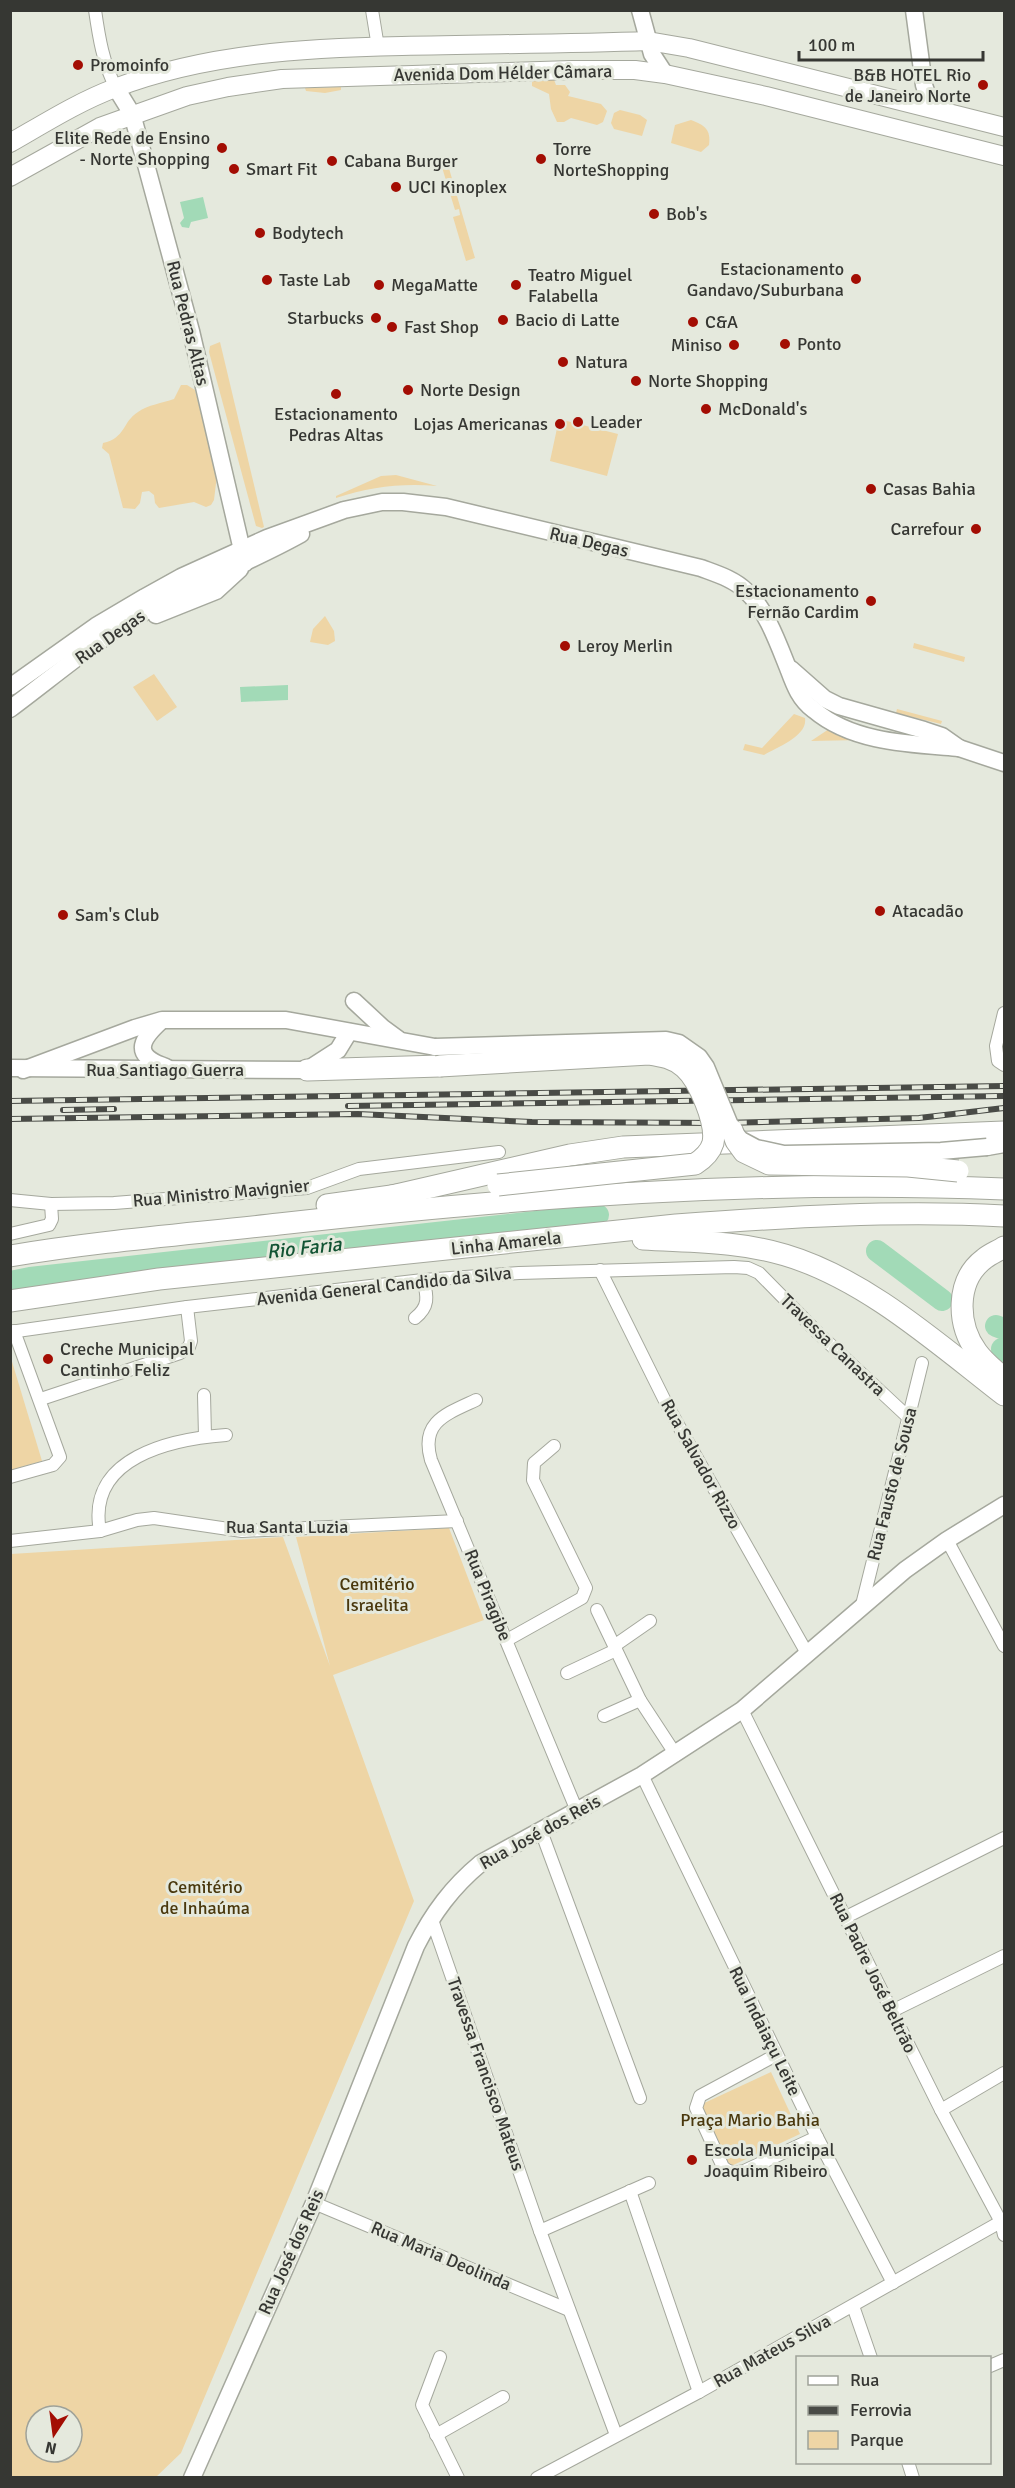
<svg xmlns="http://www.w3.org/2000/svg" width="1015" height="2488" viewBox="0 0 1015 2488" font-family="Signika,sans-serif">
<rect width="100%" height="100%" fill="#e5e9dd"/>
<g fill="#eed5a5" fill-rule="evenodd">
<polygon points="551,72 556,85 565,85 570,92 568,96 601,104 607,111 603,122 597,125 571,118 564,122 557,122 551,109 549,94 532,86 532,75"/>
<polygon points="341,87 341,90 325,93 306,91 305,88"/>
<polygon points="620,110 640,115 647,120 642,136 614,129 611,123 614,113"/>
<path d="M691 120C705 125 711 130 709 145L701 152 671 143 675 125Z"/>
<polygon points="446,158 475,258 466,261 453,217 460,215 459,209 455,210 441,164 437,165 436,161"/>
<polygon points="220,342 264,527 262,528 256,526 209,352 210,346"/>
<path d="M181 385H187L195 390 203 421 209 428 217 475 214 500 211 505 206 507 194 502 159 508 155 503 154 495 149 491 142 492 140 503 135 509 123 508 109 454 102 448 103 443C126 438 122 422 138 412 148 405 162 403 174 399Z"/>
<polygon points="559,419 618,434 607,476 550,461"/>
<path d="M396 475 437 486C401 483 370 487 336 498V496L381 476Z"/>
<polygon points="325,616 334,631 335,641 328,645 310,642 313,629"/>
<polygon points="914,643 965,657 964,662 913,648"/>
<polygon points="154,674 177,707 157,721 133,687"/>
<polygon points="897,709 942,721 941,724 896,713"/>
<path d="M794 714 805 718C808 736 777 747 764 755L743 750 745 744 762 748Z"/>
<polygon points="829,729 861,740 811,741"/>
<polygon points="10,1355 42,1461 11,1470 10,1470"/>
<path d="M449 1528 484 1620 333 1675 414 1901 181 2453 156 2477H11V1554L283 1537 330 1666 296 1537ZM36 2416H72V2452H36Z"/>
<polygon points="771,2072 800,2134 729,2167 700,2105"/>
</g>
<g fill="#a2dab7">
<polygon points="203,197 208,218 191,222 189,228 182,227 180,223 184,218 180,202"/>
<polygon points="288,685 288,700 241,702 240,687"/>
</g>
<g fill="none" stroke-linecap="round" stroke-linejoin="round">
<g stroke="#a2dab7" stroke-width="22">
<polyline points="877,1251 942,1300"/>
<polyline points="10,1282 30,1278 598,1215"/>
<polyline points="996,1326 1004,1329"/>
<polyline points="1002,1349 1004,1351"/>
</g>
<g stroke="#a5a89d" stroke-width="14">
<g id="street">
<path d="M95 10C99 38 103 63 116 88"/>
<polyline points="372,10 378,47"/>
<polyline points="1004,1013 996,1046 998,1061 1004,1065"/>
<polyline points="10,1200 51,1204 114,1203 307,1188 359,1169 499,1152"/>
<polyline points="10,1234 49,1225 52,1219 51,1204"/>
<polyline points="600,1270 668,1407 808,1655"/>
<path d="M415 1318C429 1307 428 1297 423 1280"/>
<polyline points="10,1332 187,1307 423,1280 519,1273 734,1267 748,1268 759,1273 818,1333 908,1417"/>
<polyline points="204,1395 205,1436"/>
<polyline points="41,1399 180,1353 189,1347 191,1341 187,1307"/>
<path d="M476 1400C446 1414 420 1422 431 1460L577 1811"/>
<polyline points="10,1477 53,1465 60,1457 14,1331"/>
<path d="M100 1531C86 1457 172 1439 226 1435"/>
<polyline points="947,1540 1004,1646"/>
<polyline points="10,1541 100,1531 137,1520 154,1518 242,1531 457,1521"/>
<polyline points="862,1605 922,1363"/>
<polyline points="597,1610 640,1700 676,1755"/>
<polyline points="507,1640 582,1598 586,1588 533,1480 534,1463 554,1446"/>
<polyline points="614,1646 650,1621"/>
<polyline points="567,1673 616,1650"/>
<polyline points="742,1710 941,2110 1001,2222 1004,2235"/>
<polyline points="604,1716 640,1700"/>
<polyline points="642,1775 817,2137 893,2283"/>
<polyline points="541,1831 640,2098"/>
<polyline points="431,1917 540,2231 616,2435"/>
<polyline points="846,1917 1004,1838"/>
<polyline points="892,2011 1004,1956"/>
<path d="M776 2055 700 2096 696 2108 723 2167C730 2173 734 2173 744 2171L817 2137"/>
<polyline points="941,2110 1004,2073"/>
<polyline points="630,2191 699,2392"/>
<polyline points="314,2203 569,2310"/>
<polyline points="540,2231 649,2183"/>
<polyline points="853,2306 871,2358"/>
<polyline points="440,2357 422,2405 458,2478"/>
<polyline points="990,2366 1004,2360"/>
<polyline points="436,2435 503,2397"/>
<polyline points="908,2462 913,2478"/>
<polyline points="537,2478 699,2392 1004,2220"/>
</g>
</g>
<g stroke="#a5a89d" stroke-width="19">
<g id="secondary">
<polyline points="640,10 652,54 665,74"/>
<polyline points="914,10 924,85 928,97 937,109"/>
<polyline points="116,88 132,114 145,161 191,331 245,563"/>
<polyline points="156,615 216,591 240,569"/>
<polyline points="791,669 825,699 839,706 924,730 942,736 959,748 1004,763"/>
<path d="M10 687 96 626 145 597 181 577 267 538 344 510 382 502H403L446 507 701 568C717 574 734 579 746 591 766 609 778 643 788 668 794 684 799 699 814 710 853 743 911 744 959 748"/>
<path d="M10 709C53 677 95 641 141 614 192 584 249 563 301 534"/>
<polyline points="354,1001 383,1028 398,1039"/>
<path d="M161 1021C139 1041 133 1056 166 1067"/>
<polyline points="10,1068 307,1070 338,1050 349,1032"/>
<polyline points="23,1070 135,1028 162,1020 286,1020 435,1047"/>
<polyline points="987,1147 1004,1144"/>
<path d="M192 2478 314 2203 416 1946C433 1913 452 1887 481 1863L642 1775 742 1710 905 1570 947 1540 1004 1505"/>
</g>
</g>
<g stroke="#a5a89d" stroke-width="20">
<g id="primary">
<path d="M10 143C45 123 78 102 115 88 207 53 305 48 402 46 484 44 566 44 648 41L689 48 1004 127"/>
<polyline points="10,177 100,127 187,96 228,87 282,79 572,70 635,70 665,74 766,96 1004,156"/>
</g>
</g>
<g stroke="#a5a89d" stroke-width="23">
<g id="highway">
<polyline points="307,1070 440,1066"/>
<polyline points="392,1196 570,1155 623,1147 1004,1132"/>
<polyline points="327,1205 406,1194"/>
<path d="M643 1239C690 1242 739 1241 785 1255 866 1279 938 1344 1004 1395"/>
<path d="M1004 1247C998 1251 990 1254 984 1259 955 1281 957 1325 977 1352 985 1363 995 1370 1004 1379"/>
<path d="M10 1256C99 1241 190 1234 279 1224 521 1197 762 1179 1004 1189"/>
<path d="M10 1301 159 1279 676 1225C785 1217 896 1210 1004 1216"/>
</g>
</g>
<use href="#street" stroke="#fff" stroke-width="12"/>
<use href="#secondary" stroke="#fff" stroke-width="16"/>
<use href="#primary" stroke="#fff" stroke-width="18"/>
<use href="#highway" stroke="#fff" stroke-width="21"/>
<g stroke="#494b46" stroke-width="6">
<g id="rail">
<polyline points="10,1101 1004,1086"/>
<polyline points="348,1106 1004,1096"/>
<polyline points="63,1110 114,1109"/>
<polyline points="10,1119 358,1114 532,1122 723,1123 919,1118 1004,1108"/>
</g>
</g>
<use href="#rail" stroke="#e5e9dd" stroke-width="4" stroke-dasharray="11" stroke-linecap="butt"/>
<g stroke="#a5a89d" stroke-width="19" stroke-linecap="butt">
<polyline id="secondary-bridge" points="435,1047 666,1040 679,1043 699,1057 706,1067 732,1130 741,1140 756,1148 784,1154 941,1151 987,1147"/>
</g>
<g stroke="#a5a89d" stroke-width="23" stroke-linecap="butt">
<g id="highway-bridge">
<path d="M440 1066 649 1054C663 1056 673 1058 684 1067 699 1080 717 1123 713 1143 710 1153 703 1159 695 1164L498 1185"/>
<polyline points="732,1130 736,1141 744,1152 769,1164 908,1166 958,1171"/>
</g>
</g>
<use href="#secondary-bridge" stroke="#fff" stroke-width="16"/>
<use href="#highway-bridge" stroke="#fff" stroke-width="21"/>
</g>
<g fill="#a30d03" stroke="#e5e9dd" stroke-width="2">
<circle cx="78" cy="65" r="6"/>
<circle cx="983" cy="85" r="6"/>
<circle cx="222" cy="148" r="6"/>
<circle cx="541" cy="159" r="6"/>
<circle cx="332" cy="161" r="6"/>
<circle cx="234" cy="169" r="6"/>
<circle cx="396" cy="187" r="6"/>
<circle cx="654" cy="214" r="6"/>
<circle cx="260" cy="233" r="6"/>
<circle cx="856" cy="279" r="6"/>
<circle cx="267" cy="280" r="6"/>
<circle cx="379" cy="285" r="6"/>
<circle cx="516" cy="285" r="6"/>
<circle cx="376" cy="318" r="6"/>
<circle cx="503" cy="320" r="6"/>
<circle cx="693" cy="322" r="6"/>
<circle cx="392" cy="327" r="6"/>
<circle cx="785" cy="344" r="6"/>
<circle cx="734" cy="345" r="6"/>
<circle cx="563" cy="362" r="6"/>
<circle cx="636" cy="381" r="6"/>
<circle cx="408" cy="390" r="6"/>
<circle cx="336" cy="394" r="6"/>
<circle cx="706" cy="409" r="6"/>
<circle cx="578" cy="422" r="6"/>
<circle cx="560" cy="424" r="6"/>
<circle cx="871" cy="489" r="6"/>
<circle cx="976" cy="529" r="6"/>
<circle cx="871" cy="601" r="6"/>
<circle cx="565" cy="646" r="6"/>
<circle cx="880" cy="911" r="6"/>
<circle cx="63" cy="915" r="6"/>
<circle cx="48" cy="1359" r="6"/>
<circle cx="692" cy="2160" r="6"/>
</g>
<g text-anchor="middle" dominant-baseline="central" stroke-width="6" stroke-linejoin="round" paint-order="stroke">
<g font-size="18" fill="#363733" stroke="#e5e9dd" text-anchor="start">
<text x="90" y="65">Promoinfo</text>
<text x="971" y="75" text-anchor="end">B&amp;B HOTEL Rio<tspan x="971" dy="21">de Janeiro Norte</tspan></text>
<text x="210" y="138" text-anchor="end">Elite Rede de Ensino<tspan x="210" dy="21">- Norte Shopping</tspan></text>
<text x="553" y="149">Torre<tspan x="553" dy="21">NorteShopping</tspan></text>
<text x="344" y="161">Cabana Burger</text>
<text x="246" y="169">Smart Fit</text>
<text x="408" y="187">UCI Kinoplex</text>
<text x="666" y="214">Bob's</text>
<text x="272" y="233">Bodytech</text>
<text x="844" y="269" text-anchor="end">Estacionamento<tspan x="844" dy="21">Gandavo/Suburbana</tspan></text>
<text x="528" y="275">Teatro Miguel<tspan x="528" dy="21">Falabella</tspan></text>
<text x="279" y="280">Taste Lab</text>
<text x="391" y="285">MegaMatte</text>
<text x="364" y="318" text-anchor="end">Starbucks</text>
<text x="515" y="320">Bacio di Latte</text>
<text x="705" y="322">C&amp;A</text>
<text x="404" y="327">Fast Shop</text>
<text x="797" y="344">Ponto</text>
<text x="722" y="345" text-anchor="end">Miniso</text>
<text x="575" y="362">Natura</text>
<text x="648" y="381">Norte Shopping</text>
<text x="420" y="390">Norte Design</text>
<text x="718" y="409">McDonald's</text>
<text x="336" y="414" text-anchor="middle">Estacionamento<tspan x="336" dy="21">Pedras Altas</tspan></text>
<text x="590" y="422">Leader</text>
<text x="548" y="424" text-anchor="end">Lojas Americanas</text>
<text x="883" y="489">Casas Bahia</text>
<text x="964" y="529" text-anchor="end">Carrefour</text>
<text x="859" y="591" text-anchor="end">Estacionamento<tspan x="859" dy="21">Fernão Cardim</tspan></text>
<text x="577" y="646">Leroy Merlin</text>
<text x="892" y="911">Atacadão</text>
<text x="75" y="915">Sam's Club</text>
<text x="60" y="1349">Creche Municipal<tspan x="60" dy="21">Cantinho Feliz</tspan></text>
<text x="704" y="2150">Escola Municipal<tspan x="704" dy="21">Joaquim Ribeiro</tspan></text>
</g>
<g font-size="18" fill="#363733" stroke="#e5e9dd">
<text transform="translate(503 73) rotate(-1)">Avenida Dom Hélder Câmara</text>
<text transform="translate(188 323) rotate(76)">Rua Pedras Altas</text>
<text transform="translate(589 542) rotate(13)">Rua Degas</text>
<text transform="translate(110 637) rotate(-35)">Rua Degas</text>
<text x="165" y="1070">Rua Santiago Guerra</text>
<text transform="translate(221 1193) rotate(-5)">Rua Ministro Mavignier</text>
<text transform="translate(506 1243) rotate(-6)">Linha Amarela</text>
<text transform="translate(384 1286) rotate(-6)">Avenida General Candido da Silva</text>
<text transform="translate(833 1345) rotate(44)">Travessa Canastra</text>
<text transform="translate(701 1464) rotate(61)">Rua Salvador Rizzo</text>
<text transform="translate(892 1484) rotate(-76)">Rua Fausto de Sousa</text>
<text x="287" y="1527">Rua Santa Luzia</text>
<text transform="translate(488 1595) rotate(68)">Rua Piragibe</text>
<text transform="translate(540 1832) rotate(-29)">Rua José dos Reis</text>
<text transform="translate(873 1973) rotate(64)">Rua Padre José Beltrão</text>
<text transform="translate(765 2031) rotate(64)">Rua Indaiaçu Leite</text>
<text transform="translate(486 2074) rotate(71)">Travessa Francisco Mateus</text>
<text transform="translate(291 2252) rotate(-66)">Rua José dos Reis</text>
<text transform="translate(441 2256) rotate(23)">Rua Maria Deolinda</text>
<text transform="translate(772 2351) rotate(-29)">Rua Mateus Silva</text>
</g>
<g font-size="18" fill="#4a380d" stroke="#e5e9dd">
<text x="377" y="1584">Cemitério<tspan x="377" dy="21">Israelita</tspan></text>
<text x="205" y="1887">Cemitério<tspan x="205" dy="21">de Inhaúma</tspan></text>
<text x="750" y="2120">Praça Mario Bahia</text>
</g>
<g font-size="20" font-style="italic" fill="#115333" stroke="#e5e9dd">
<text transform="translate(304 1248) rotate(-6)">Rio Faria</text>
</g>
</g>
<rect width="1015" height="2488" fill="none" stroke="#363733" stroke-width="24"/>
<rect x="796" y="2356" width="195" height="108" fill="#e5e9dd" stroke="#9fa299" stroke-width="1.5"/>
<rect x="808" y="2376" width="30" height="9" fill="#ffffff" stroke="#9fa299" stroke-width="1.5"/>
<text x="850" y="2386" font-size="18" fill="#363733">Rua</text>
<rect x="808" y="2406" width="30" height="9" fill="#494b46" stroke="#9fa299" stroke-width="1.5"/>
<text x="850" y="2416" font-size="18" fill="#363733">Ferrovia</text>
<rect x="808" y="2431" width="30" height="18" fill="#eed5a5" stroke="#9fa299" stroke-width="1.5"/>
<text x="850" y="2446" font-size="18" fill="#363733">Parque</text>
<g transform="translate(54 2434) rotate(193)"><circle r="28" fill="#e5e9dd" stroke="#9fa299" stroke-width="1.5"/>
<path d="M0-4.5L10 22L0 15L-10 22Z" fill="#a30d03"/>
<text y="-9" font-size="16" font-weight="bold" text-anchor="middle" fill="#363733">N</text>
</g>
<path d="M799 51v9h184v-9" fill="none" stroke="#363733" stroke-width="3"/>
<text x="808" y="51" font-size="18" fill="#363733" stroke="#e5e9dd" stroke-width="4.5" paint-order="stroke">100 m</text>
</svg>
